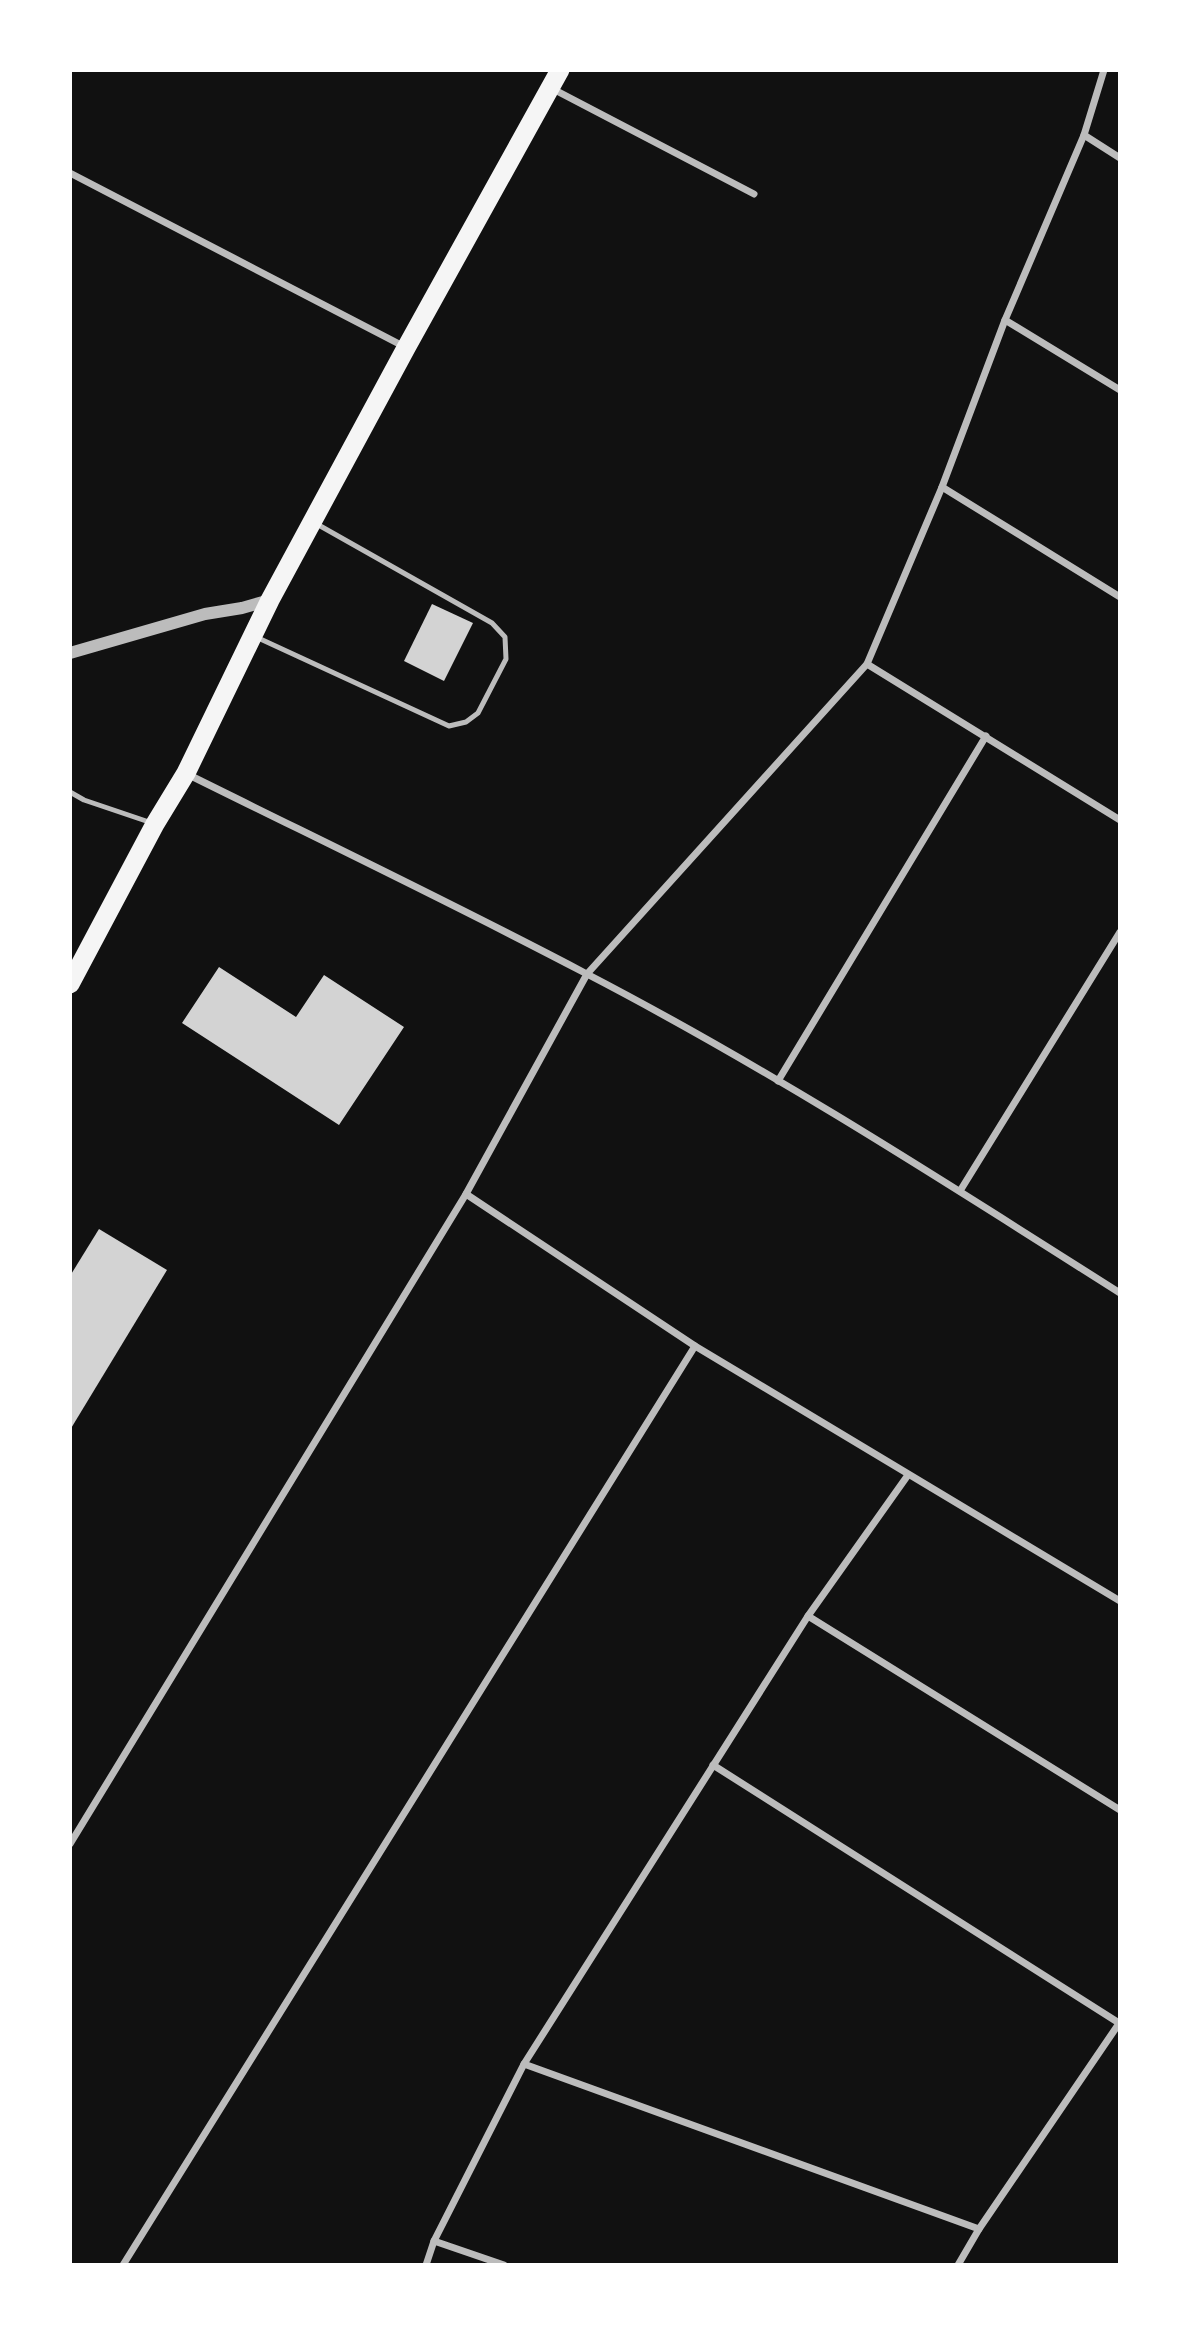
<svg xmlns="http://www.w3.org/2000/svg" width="1190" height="2335" viewBox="0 0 1190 2335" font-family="Rubik,sans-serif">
<rect width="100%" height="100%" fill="#111"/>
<g fill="#d3d3d3">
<polygon points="432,604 473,623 444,681 404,661"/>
<polygon points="219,967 296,1017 324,975 404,1027 339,1125 182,1023"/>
<polygon points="99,1229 167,1270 70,1430 70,1276"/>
</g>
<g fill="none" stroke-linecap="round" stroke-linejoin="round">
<g stroke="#bcbcbc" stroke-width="5">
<polyline points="256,637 449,726 466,722 478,713 506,659 505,637 492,623 315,523"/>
<polyline points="70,792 84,800 152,823"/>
</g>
<g stroke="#bcbcbc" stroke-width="7">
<polyline points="551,88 754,194"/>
<polyline points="1084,135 1120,158"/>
<polyline points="70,173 405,347"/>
<polyline points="1005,320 1120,390"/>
<polyline points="942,487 1120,597"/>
<polyline points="867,664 1120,820"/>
<path d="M187 774C320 840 454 904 585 973 770 1069 945 1182 1120 1293"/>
<polyline points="778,1081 986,736"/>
<polyline points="960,1191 1120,932"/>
<polyline points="466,1194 695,1346 1120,1601"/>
<polyline points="808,1616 1120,1810"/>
<polyline points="713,1765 1119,2023"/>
<polyline points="70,1844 466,1194 587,974 867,664 942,487 1005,320 1084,135 1104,70"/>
<polyline points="524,2064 979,2229"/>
<polyline points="434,2241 504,2265"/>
<polyline points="123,2265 695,1346"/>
<polyline points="426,2265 434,2241 524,2064 808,1616 908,1475"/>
<polyline points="958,2265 979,2229 1120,2022"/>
</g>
<polyline stroke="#bcbcbc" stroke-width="12" points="70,653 205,614 242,608 270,600"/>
<polyline stroke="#f5f5f5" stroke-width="19" points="70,984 155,824 186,773 270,600 406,348 560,70"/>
</g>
<rect width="1190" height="2335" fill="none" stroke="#ffffff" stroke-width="144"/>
</svg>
